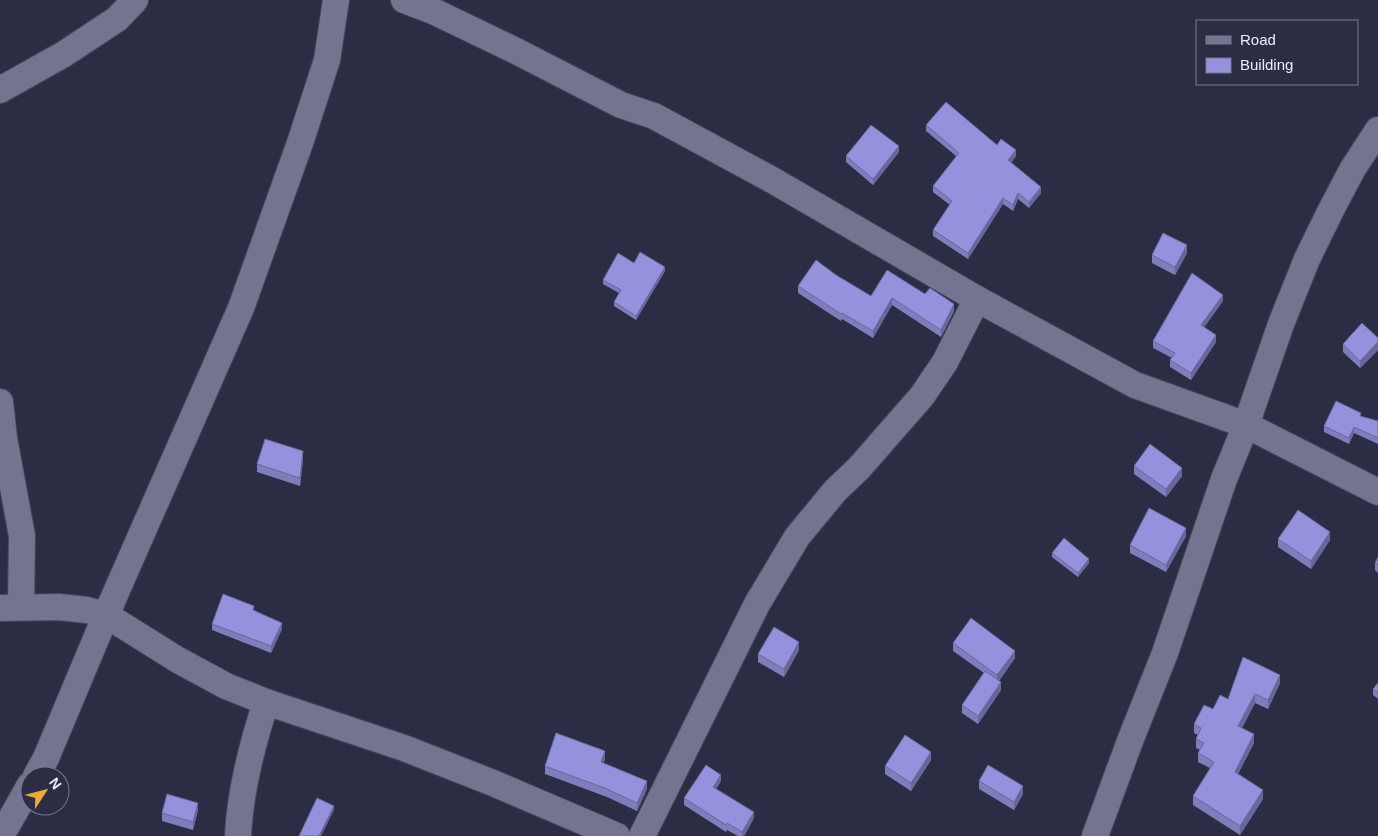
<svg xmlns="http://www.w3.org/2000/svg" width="1378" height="836" viewBox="0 0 1378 836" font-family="Arial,sans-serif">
<rect width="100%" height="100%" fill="#2d2c45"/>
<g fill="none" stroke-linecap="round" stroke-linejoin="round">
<g stroke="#49475d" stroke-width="28">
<g id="street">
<polyline points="404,0 433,11 516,51 621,105 654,116 774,181 977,299 1135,385 1246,425 1378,492"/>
<polyline points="0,90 64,54 117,19 135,0"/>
<polyline points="0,402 4,438 22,536 21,607"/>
<polyline points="0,608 59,607 87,610 106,615 178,660 226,686 266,702 404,748 493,783 617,836"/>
<polyline points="36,776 46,758 106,615 241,308 300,143 327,60 336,0"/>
<polyline points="1,836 30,785"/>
<path d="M238 836C240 790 252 745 266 702"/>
<polyline points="642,836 757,604 797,537 835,491 859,468 922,396 945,362 977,299"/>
<polyline points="1095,836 1130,741 1165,653 1224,479 1246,425 1281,324 1307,259 1331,210 1352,170 1378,130"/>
</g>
</g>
<use href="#street" stroke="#747490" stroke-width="26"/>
</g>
<g fill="#7f7ebd">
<polygon points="926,125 997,145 1016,156 1011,163 1041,193 1029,208 1018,199 1013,211 1003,204 968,259 933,236 933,230 950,205 933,192 933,186 956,156 926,131"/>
<polygon points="899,152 873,185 846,162 846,156"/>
<polygon points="1187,253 1175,275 1152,263 1152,255"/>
<polygon points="634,263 665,271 636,320 614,306 614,302 619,293 603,284 603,280"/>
<polygon points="836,275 871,296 925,294 954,311 941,337 892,305 873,338 842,319 841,321 798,293 798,286"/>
<polygon points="1223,301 1204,327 1216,342 1191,380 1170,367 1170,360 1172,358 1153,348 1153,341"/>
<polygon points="1378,338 1378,350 1360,368 1343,352 1343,344"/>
<polygon points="1361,417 1378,421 1378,444 1354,433 1349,444 1324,432 1324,426"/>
<polygon points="303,459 300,486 257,472 257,464"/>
<polygon points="1134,466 1182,476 1166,497 1134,474"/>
<polygon points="1186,536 1166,572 1130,553 1130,545"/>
<polygon points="1278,539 1330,540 1311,569 1278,547"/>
<polygon points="1052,553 1089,563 1078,577 1052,557"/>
<polygon points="1378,557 1378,573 1375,570 1375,563"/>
<polygon points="254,610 282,629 271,653 212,630 212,624"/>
<polygon points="953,643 1015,658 999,681 1001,690 978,724 962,713 962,705 984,673 953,651"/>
<polygon points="799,650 784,677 758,662 758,654"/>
<polygon points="1280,683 1268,709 1255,703 1242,728 1254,743 1238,774 1263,799 1240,835 1193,805 1193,796 1210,768 1198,762 1198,753 1200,750 1196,748 1196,739 1198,735 1194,733 1194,724 1228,699"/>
<polygon points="1378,683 1378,699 1373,695 1373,689"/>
<polygon points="605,759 603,763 647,789 637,811 607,797 545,774 545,766"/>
<polygon points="931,760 911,791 885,774 885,766"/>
<polygon points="721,781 716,789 754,818 744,836 738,836 727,830 726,832 684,805 684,798"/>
<polygon points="979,781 1023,794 1014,810 979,789"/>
<polygon points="198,810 193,830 162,821 162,813"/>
</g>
<g fill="#68669a">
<polygon points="899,146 899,152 873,185 873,179"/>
<polygon points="1016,150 1016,156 1008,166 1008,160"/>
<polygon points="1041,187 1041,193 1029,208 1029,202"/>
<polygon points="1018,193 1018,199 1013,211 1013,205"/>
<polygon points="1003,198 1003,204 968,259 968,253"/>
<polygon points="1187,245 1187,253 1175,275 1175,267"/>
<polygon points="665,267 665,271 636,320 636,316"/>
<polygon points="1223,295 1223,301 1201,332 1201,325"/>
<polygon points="892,298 892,305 873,338 873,331"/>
<polygon points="954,304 954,311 941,337 941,330"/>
<polygon points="1216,335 1216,342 1191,380 1191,373"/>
<polygon points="1378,342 1378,350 1360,368 1360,361"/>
<polygon points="1354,427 1354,433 1349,444 1349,438"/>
<polygon points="303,451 303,459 300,486 300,478"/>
<polygon points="1182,468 1182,476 1166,497 1166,489"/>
<polygon points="1186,528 1186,536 1166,572 1166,565"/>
<polygon points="1330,532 1330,540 1311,569 1311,561"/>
<polygon points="1089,559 1089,563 1078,577 1078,573"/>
<polygon points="282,623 282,629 271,653 271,646"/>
<polygon points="799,642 799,650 784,677 784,669"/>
<polygon points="1015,651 1015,658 997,683 997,675"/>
<polygon points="1280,675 1280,683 1268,709 1268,700"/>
<polygon points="1001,682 1001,690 978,724 978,716"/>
<polygon points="1255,694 1255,703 1238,735 1238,726"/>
<polygon points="1254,734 1254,743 1235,780 1235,772"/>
<polygon points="605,751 605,759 601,770 601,762"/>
<polygon points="931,752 931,760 911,791 911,783"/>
<polygon points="721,775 721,781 713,794 713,787"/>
<polygon points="647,781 647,789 637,811 637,803"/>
<polygon points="1023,786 1023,794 1014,810 1014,802"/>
<polygon points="1263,790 1263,799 1240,835 1240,826"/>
<polygon points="198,803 198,810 193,830 193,822"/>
<polygon points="334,806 334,810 321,836 319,836"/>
<polygon points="754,812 754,818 744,836 742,836 742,832"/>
</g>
<g fill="#9492dc" stroke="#68669a">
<polygon points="946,102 997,145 1001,139 1016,150 1008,160 1041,187 1029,202 1018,193 1013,205 1003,198 968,253 933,230 952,201 933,186 959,153 926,125"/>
<polygon points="871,125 899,146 873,179 846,156"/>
<polygon points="1163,233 1187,245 1175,267 1152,255"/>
<polygon points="640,252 665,267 636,316 614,302 621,290 603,280 618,253 634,263"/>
<polygon points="816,260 836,275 871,296 887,270 925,294 930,288 954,304 941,330 892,298 873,331 842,313 841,314 798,286"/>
<polygon points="1192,273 1223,295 1201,325 1216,335 1191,373 1170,360 1175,353 1153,341"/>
<polygon points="1362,323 1378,338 1378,342 1360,361 1343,344"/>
<polygon points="1336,401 1361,413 1360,416 1378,421 1378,438 1354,427 1349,438 1324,426"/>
<polygon points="265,439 303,451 300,478 257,464"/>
<polygon points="1150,444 1182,468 1166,489 1134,466"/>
<polygon points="1149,508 1186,528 1166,565 1130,545"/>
<polygon points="1298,510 1330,532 1311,561 1278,539"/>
<polygon points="1064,538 1089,559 1078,573 1052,553"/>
<polygon points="1378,557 1378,565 1375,563"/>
<polygon points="223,594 254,606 253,610 282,623 271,646 212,624"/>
<polygon points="971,618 1015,651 997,675 953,643"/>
<polygon points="774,627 799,642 784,669 758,654"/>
<polygon points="1243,657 1280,675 1268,700 1255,694 1238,726 1254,734 1235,772 1263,790 1240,826 1193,796 1214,762 1198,753 1204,743 1196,739 1201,728 1194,724 1204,705 1213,709 1220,695 1228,699"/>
<polygon points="985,671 1001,682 978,716 962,705"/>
<polygon points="1378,683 1378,693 1373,689"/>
<polygon points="556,733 605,751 601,762 647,781 637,803 607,789 545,766"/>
<polygon points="905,735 931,752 911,783 885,766"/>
<polygon points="706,765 721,775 713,787 754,812 742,832 727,823 726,825 684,798"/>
<polygon points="988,765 1023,786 1014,802 979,781"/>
<polygon points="167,794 198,803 193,822 162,813"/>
<polygon points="317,798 334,806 319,836 299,836"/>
</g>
<rect x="1196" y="20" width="162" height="65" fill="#2d2c45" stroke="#78788d"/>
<rect x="1206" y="36" width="25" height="8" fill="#747490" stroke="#78788d"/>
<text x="1240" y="45" font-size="15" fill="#e9eafa">Road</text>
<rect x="1206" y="58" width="25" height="15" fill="#9492dc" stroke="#78788d"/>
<text x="1240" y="70" font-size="15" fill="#e9eafa">Building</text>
<g transform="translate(45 791) rotate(54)"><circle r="24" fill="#2d2c45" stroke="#78788d"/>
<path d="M0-4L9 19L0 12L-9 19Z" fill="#eda83b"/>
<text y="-8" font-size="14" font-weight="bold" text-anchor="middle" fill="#e9eafa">N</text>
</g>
</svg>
